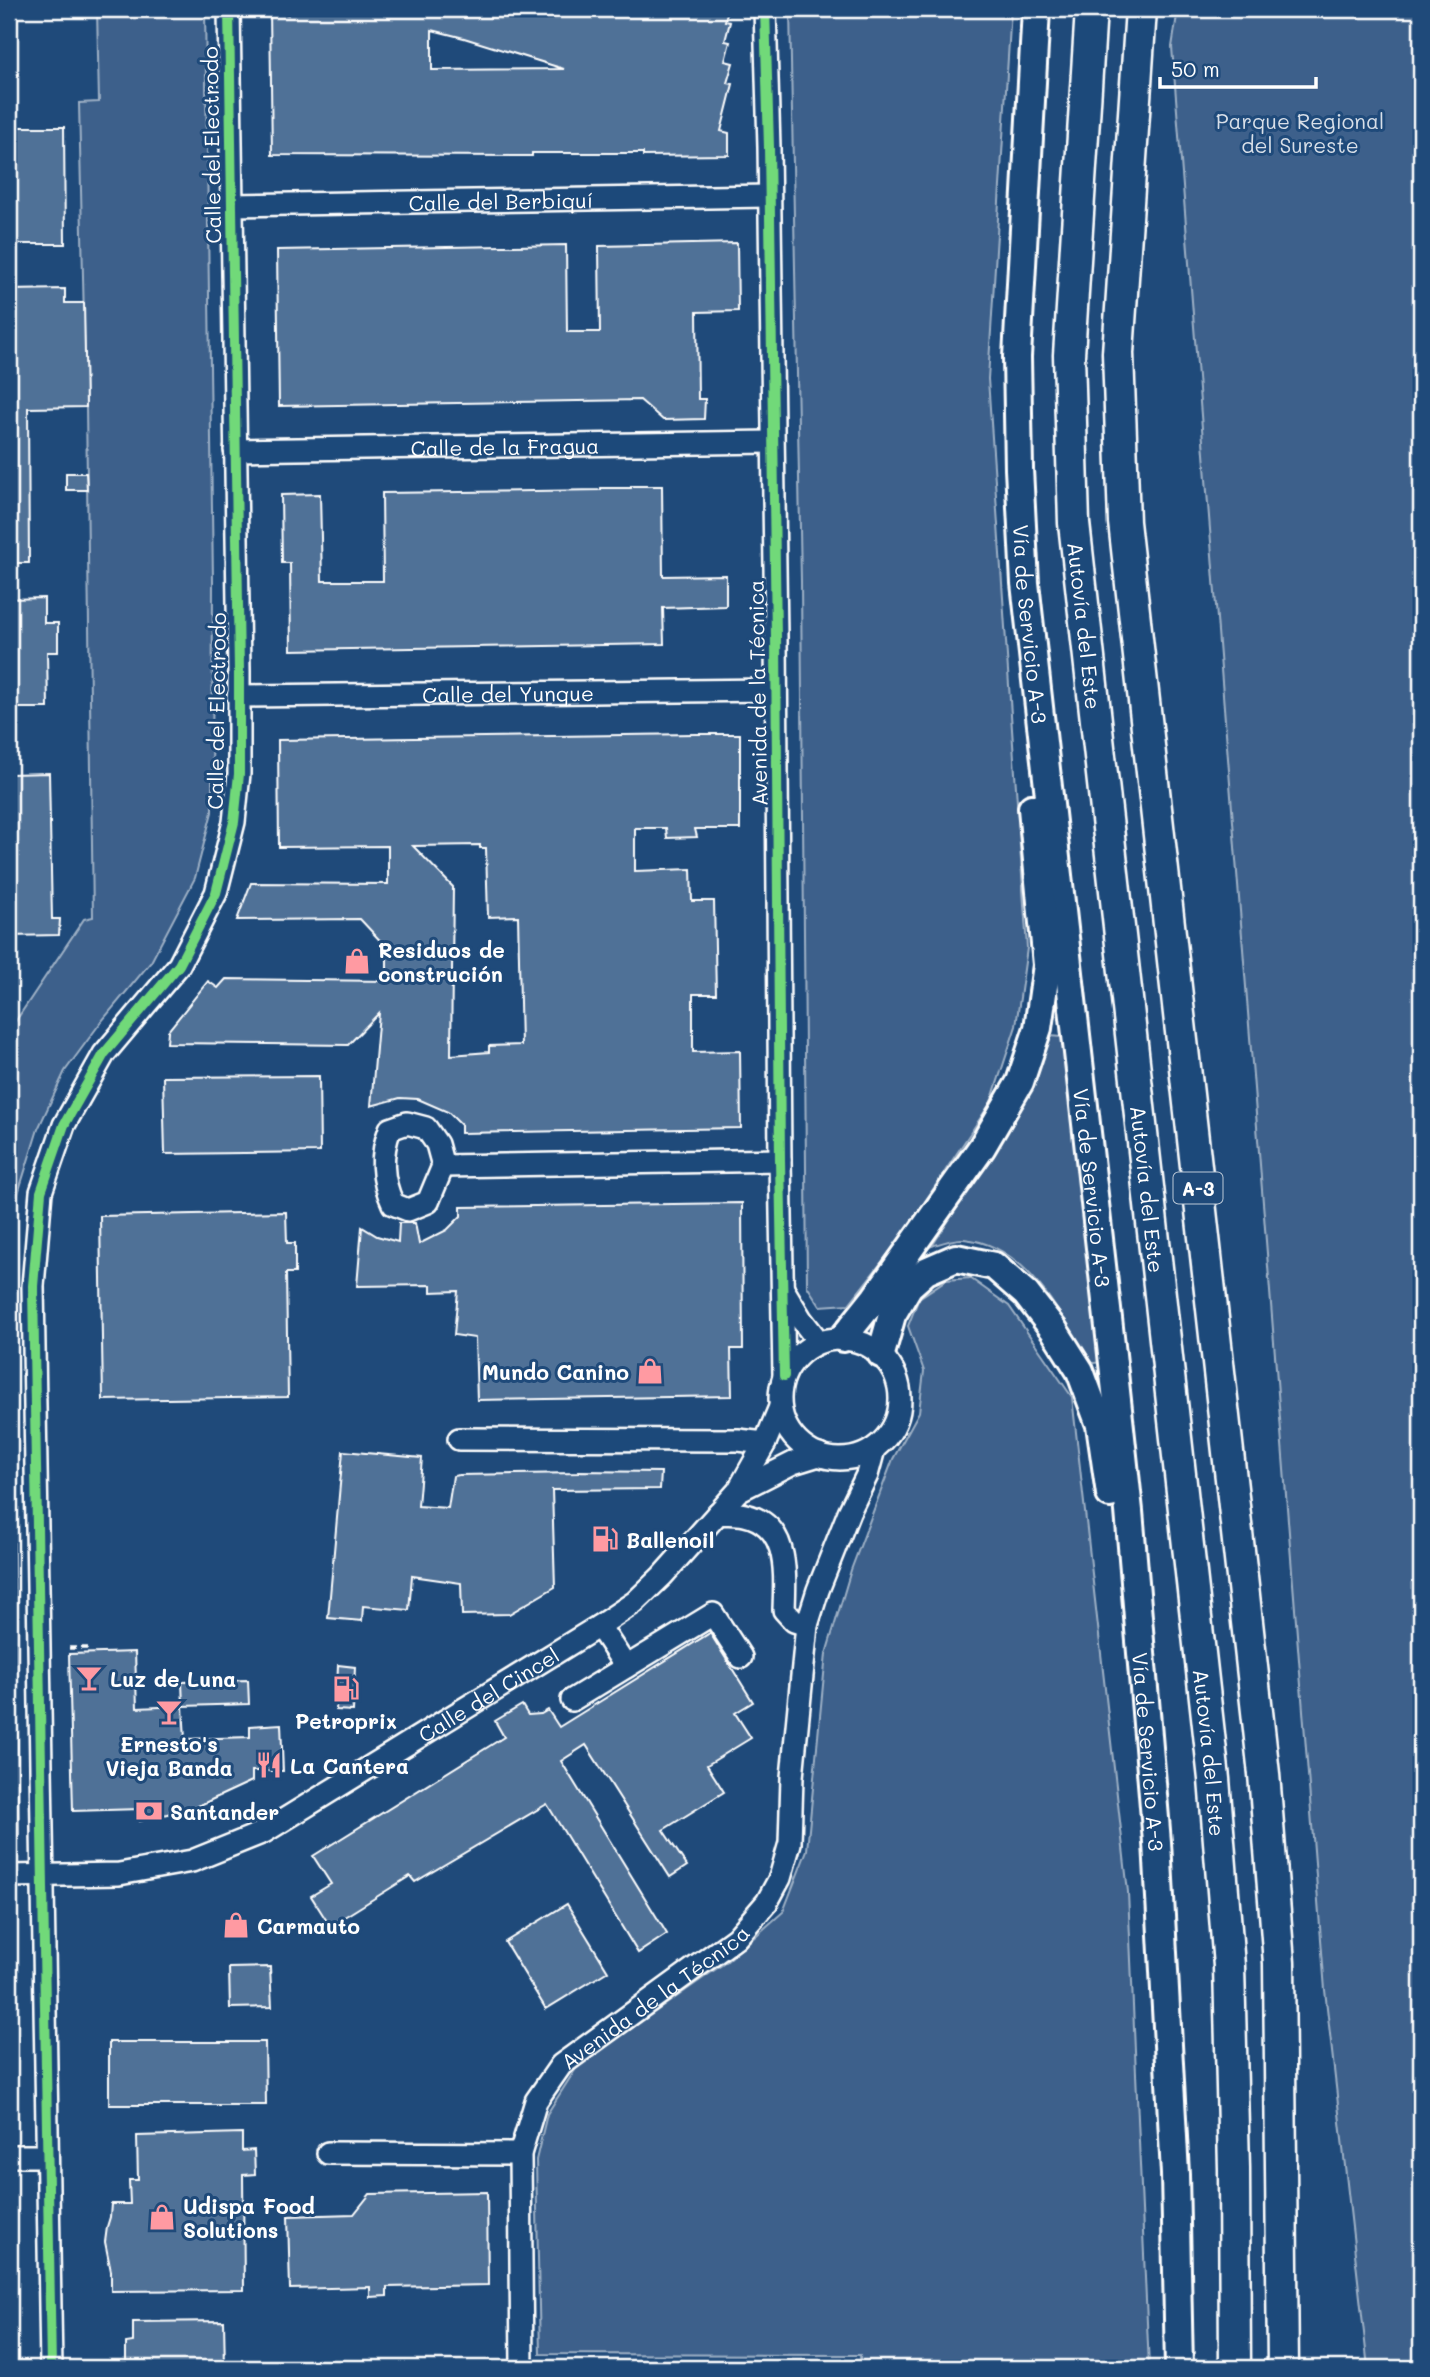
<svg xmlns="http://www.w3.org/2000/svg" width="1430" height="2377" viewBox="0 0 1430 2377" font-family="Mali,sans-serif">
<rect width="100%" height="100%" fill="#1f4a7a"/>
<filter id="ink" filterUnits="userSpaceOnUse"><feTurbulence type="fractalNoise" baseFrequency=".0143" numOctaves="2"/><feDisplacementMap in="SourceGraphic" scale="14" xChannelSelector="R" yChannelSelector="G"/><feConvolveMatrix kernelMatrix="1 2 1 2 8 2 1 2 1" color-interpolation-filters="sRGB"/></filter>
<g filter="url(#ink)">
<g fill="#3c618b" stroke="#9eb0c5" stroke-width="2">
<polygon points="97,9 205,9 213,581 212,812 195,878 151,962 101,1022 65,1071 38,1129 16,1200 9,1271 19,1836 9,1837 9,1031 84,919 93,917 86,407 79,103 99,102"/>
<polygon points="790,9 1011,9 988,379 1027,948 1016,1026 991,1102 902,1236 849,1304 820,1306 807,1286 801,581"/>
<polygon points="1178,9 1421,9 1421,2368 1368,2368 1325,1990 1172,47"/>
<path d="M1050 1036 1062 1037 1100 1362 1090 1364C1060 1315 1028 1245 964 1239 954 1238 941 1243 932 1246L1020 1111Z"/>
<polygon points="970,1278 1009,1306 1072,1397 1128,1892 1149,2368 861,2368 860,2355 540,2354 536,2160 547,2114 577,2067 726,1962 783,1912 807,1850 826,1654 851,1570 893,1459 919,1412 924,1371 908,1326 919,1298 946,1280"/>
</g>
<g fill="#507197" stroke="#fff" stroke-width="2" fill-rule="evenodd">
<path d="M289 9H728L725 21 730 22 725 41 730 42 725 61 733 63 727 83 733 84 721 131 729 133V155L643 156V153H532V156L272 155 270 10 288 15ZM432 30 464 38 564 69 432 70Z"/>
<polygon points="9,127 64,127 65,244 9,244"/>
<polygon points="737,243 738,311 697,312 698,399 705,399 704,419 663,420 640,400 279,406 277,250 566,245 567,332 600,332 599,246"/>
<polygon points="65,289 65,303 84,303 86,407 28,408 29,563 9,563 9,290"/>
<polygon points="66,473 86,473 87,490 66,490"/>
<polygon points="631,486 662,486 663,576 726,575 726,606 663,608 664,644 291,650 290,563 282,563 281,495 320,494 322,581 383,581 382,493 601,490 601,488 631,488"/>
<polygon points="44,598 44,623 58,623 58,652 47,652 48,708 9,708 9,599"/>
<path d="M695 734H740V829H695L697 837 667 838 666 828H635V871L691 869 692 901H714L716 994H693V1052L740 1051 741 1128 461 1133V1125L448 1112 418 1099 400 1098 371 1106 379 1013 348 1045 167 1043 168 1031 208 981 218 988 226 979 387 981V948L360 919 237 920 251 883 388 884V846L279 847 278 740ZM480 845V848H486L488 917 518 916 521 1045 489 1046V1052L451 1055 453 887 413 846Z"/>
<polygon points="49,773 52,919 60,919 59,935 9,936 9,774"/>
<polygon points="319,1076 320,1152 165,1154 163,1077"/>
<polygon points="742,1203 743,1349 731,1349 732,1396 477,1400 475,1338 454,1335 458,1291 431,1292 431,1285 357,1286 362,1227 377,1236 398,1242 399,1223 415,1223 419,1244 447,1230 461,1216 461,1207"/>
<polygon points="286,1212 287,1243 295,1243 295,1273 286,1273 288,1397 103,1400 100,1216"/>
<polygon points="343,1451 422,1458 418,1506 448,1508 453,1476 459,1475 579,1473 579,1471 661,1472 660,1489 552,1490 555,1587 509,1614 462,1615 461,1583 412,1576 409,1610 363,1606 362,1621 328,1618"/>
<polygon points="710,1633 753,1702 735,1713 751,1738 707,1765 724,1792 663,1830 687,1866 670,1877 586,1745 561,1761 667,1934 638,1953 547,1804 415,1882 410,1876 330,1926 311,1896 331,1884 313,1856 504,1737 495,1721 522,1705 528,1715 541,1714 548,1710 559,1727"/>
<polygon points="135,1652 137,1708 183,1706 185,1739 250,1737 250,1726 281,1724 283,1771 252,1771 252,1781 198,1806 140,1821 140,1809 73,1811 69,1654"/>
<polygon points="338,1665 355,1667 353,1711 336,1710"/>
<polygon points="248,1680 249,1704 183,1706 182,1682"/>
<polygon points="567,1904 608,1971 546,2009 505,1942"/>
<polygon points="270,1967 272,2007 230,2008 229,1968"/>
<polygon points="109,2042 265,2042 266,2105 109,2105"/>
<polygon points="242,2133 242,2151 254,2150 255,2174 243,2175 244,2290 111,2291 111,2271 105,2242 107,2227 110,2217 111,2204 130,2204 129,2180 138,2180 137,2136"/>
<polygon points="487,2192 488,2285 387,2287 387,2296 370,2297 370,2287 290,2289 288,2216 354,2214 370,2194"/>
<polygon points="224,2321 225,2368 126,2368 126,2343 133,2342 133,2322"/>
</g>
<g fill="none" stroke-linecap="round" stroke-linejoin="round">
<g stroke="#fff" stroke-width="26">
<g id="minor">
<polyline points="765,9 769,147 776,637 780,1160 784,1376"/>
<path id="s1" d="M231 205 769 196"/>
<path id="s2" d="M235 450 772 442"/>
<path id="s3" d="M238 696 776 690"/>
<path d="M407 1123 426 1128 437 1144 443 1166 428 1202 408 1210 393 1204C381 1179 380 1155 390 1129Z"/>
<polyline points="443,1166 780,1160"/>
<polyline points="783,1289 801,1319 819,1342"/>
<circle cx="840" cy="1399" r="60"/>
<polyline points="459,1439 738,1440 765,1443"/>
<polyline points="740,1490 793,1463 819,1455"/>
<path d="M718 1513C726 1514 736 1513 745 1515 790 1525 785 1574 784 1610L794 1621 807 1625"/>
<polyline points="599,1626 626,1667"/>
<polyline points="572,1700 713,1614 741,1657"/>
<path id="s4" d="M9 1876 119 1874 192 1861 264 1832 599 1626 635 1602 662 1576 738 1491 765 1443 780 1407"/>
<polyline points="328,2153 520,2154"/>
<polyline points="9,2156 47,2156"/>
<polyline points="51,2368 33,1286 41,1192 64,1125 104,1054 179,965 216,893 234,822 239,774 239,671 229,9"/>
<path id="s5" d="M522 2368 520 2154 536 2101 561 2065 736 1938 767 1902 780 1878 790 1843 792 1777 807 1625 818 1590 849 1512 867 1475 874 1449"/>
</g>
</g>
<g stroke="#fff" stroke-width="32">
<g id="major">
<path id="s6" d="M1036 9 1017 357 1019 469 1025 583 1111 1345 1129 1511 1157 1842 1175 2174 1179 2368"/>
<polyline points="843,1338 875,1298 982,1147 1020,1082 1038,1028 1047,965 1032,808"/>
<polyline points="881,1354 892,1315 909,1286 926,1271 956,1258 994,1266 1026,1294 1054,1330 1080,1371 1100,1425 1110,1494"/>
</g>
</g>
<g stroke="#fff" stroke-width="35">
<g id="highway">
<path id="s7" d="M1091 9 1069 355 1074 523 1214 1779 1229 1966 1234 2168 1235 2368"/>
<polyline points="1141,9 1118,353 1124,522 1264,1774 1279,1963 1283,2368"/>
</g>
</g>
<polyline stroke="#fff" stroke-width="3.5" stroke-dasharray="7 5" stroke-linecap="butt" points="69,1648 91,1648"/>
<use href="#minor" stroke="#1f4a7a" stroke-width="21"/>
<use href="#major" stroke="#1f4a7a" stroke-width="26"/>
<use href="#highway" stroke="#1f4a7a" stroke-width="30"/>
<g stroke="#1f4a7a" stroke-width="15">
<g id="cycleway">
<polyline points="765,9 769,147 776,637 780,1160 784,1376"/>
<polyline points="51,2368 33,1286 41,1192 64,1125 104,1054 179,965 216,893 234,822 239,774 239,671 229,9"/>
</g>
</g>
<use href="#cycleway" stroke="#71d979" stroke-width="10"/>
</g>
</g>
<defs>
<g id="shop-bare" transform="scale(2.1)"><path d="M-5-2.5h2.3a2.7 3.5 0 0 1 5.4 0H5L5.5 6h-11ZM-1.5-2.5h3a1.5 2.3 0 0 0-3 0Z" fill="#ff9aa2" stroke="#1f4a7a" stroke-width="2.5" paint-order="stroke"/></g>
<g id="fuel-bare" transform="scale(2.1)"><path d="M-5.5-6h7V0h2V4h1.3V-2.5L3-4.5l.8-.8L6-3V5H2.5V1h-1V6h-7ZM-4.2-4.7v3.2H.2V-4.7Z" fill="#ff9aa2" stroke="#1f4a7a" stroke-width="2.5" paint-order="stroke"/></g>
<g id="bar-bare" transform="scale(2.1)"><path d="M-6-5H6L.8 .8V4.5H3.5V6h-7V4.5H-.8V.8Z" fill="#ff9aa2" stroke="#1f4a7a" stroke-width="2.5" paint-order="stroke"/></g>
<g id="restaurant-bare" transform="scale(2.1)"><path d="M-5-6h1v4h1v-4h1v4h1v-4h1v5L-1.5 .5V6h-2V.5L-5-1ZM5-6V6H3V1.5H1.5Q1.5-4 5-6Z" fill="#ff9aa2" stroke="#1f4a7a" stroke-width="2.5" paint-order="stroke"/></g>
<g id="bank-bare" transform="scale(2.1)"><path d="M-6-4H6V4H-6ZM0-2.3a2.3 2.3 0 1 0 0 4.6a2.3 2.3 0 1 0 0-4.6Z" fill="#ff9aa2" stroke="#1f4a7a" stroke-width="2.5" paint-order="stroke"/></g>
</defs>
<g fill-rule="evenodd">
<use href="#shop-bare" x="357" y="961"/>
<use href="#shop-bare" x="650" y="1371"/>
<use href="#fuel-bare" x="605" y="1539"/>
<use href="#bar-bare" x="89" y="1678"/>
<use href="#fuel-bare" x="346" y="1689"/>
<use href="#bar-bare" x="169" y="1712"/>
<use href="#restaurant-bare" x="269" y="1765"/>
<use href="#bank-bare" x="149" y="1811"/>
<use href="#shop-bare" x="236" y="1925"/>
<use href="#shop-bare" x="162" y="2217"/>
</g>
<g text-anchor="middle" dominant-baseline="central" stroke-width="6" stroke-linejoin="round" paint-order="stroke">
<rect fill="#1f4a7a" stroke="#bcc9d7" stroke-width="2" x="1173.5" y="1172.5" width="49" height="31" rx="5"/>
<g font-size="19" font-weight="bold" fill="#fff">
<text x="1198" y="1188">A-3</text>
</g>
<g font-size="21" fill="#d8dfe8" stroke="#1f4a7a">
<text x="1300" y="120">Parque Regional<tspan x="1300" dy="24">del Sureste</tspan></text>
</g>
<g font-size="21" fill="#fff" stroke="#1f4a7a">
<text transform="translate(211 145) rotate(-91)">Calle del Electrodo</text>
<text stroke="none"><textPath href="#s1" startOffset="270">Calle del Berbiquí</textPath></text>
<text stroke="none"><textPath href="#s2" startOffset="270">Calle de la Fragua</textPath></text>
<text stroke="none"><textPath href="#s6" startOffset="616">Vía de Servicio A-3</textPath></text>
<text stroke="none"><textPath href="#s7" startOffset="618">Autovía del Este</textPath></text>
<text stroke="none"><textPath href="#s3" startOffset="270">Calle del Yunque</textPath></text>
<text transform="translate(757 693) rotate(-91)">Avenida de la Técnica</text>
<text transform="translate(216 711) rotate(-89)">Calle del Electrodo</text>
<text stroke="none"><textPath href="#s6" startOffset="1183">Vía de Servicio A-3</textPath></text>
<text stroke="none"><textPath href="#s7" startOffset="1185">Autovía del Este</textPath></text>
<text stroke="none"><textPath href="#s4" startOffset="525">Calle del Cincel</textPath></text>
<text stroke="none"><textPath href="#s6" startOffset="1750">Vía de Servicio A-3</textPath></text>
<text stroke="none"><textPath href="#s7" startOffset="1752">Autovía del Este</textPath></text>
<text stroke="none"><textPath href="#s5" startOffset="429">Avenida de la Técnica</textPath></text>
</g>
<g font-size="21" font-weight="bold" fill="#fff" stroke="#1f4a7a" text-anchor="start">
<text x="378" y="949">Residuos de<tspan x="378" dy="24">construción</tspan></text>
<text x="629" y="1371" text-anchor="end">Mundo Canino</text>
<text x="626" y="1539">Ballenoil</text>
<text x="110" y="1678">Luz de Luna</text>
<text x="346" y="1720" text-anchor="middle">Petroprix</text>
<text x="169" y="1743" text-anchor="middle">Ernesto's<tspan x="169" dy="24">Vieja Banda</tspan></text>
<text x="290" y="1765">La Cantera</text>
<text x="170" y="1811">Santander</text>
<text x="257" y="1925">Carmauto</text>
<text x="183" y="2205">Udispa Food<tspan x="183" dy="24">Solutions</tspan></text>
</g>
</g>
<rect width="1430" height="2377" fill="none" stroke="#1f4a7a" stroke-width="35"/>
<rect x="18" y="18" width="1395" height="2342" fill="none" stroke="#fff" stroke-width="2.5" filter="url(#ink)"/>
<path d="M1160 77v10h156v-10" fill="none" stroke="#ffffff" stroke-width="3.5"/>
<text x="1171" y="77" font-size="21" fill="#ffffff" stroke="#1f4a7a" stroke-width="5" paint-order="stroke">50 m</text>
</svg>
